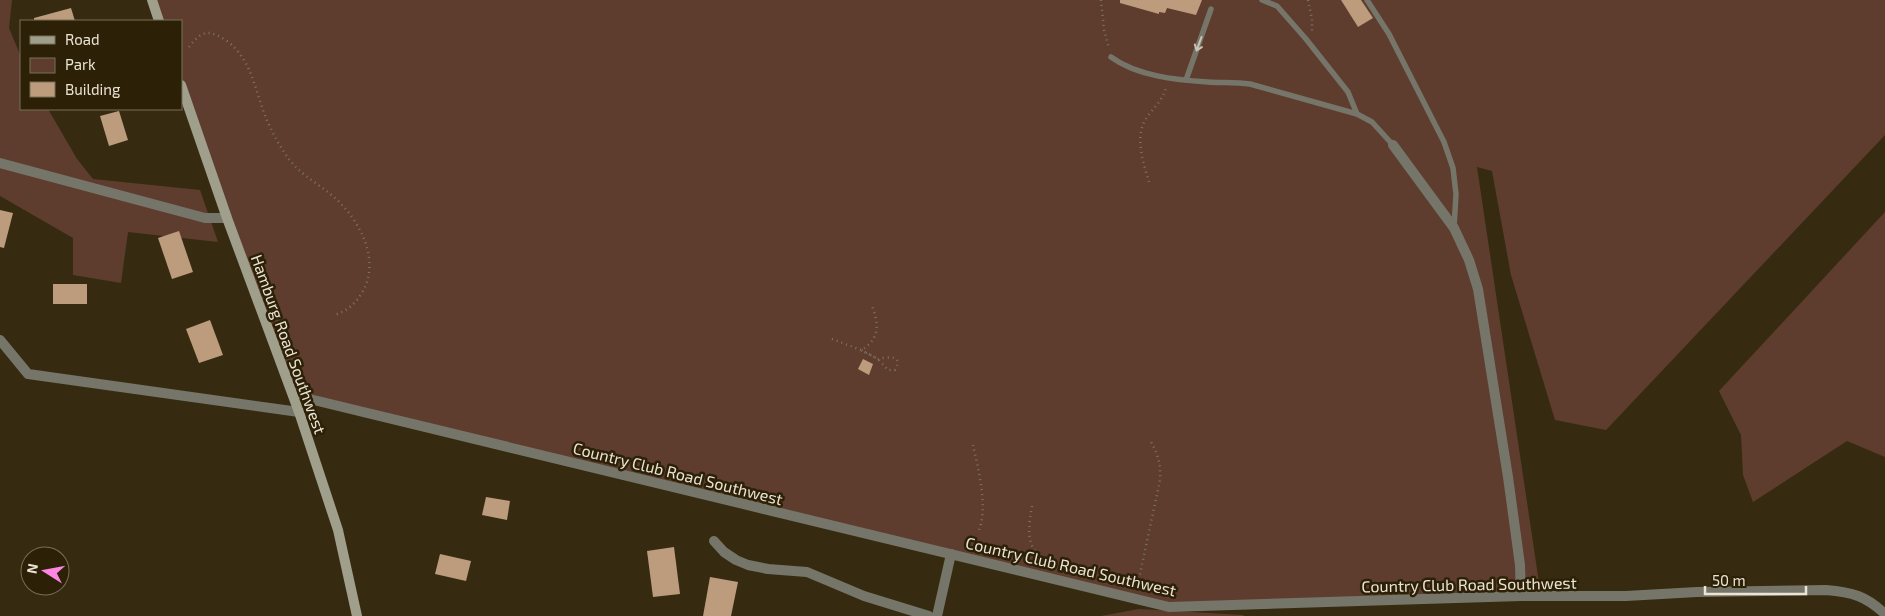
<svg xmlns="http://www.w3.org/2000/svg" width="1885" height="616" viewBox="0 0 1885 616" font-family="'Exo 2',sans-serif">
<rect width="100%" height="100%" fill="#362b11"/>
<g fill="#5e3d2f">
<polygon points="0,0 12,0 9,28 21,57 21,109 48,109 77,159 93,179 200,190 218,242 128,232 121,283 73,275 73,238 0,196"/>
<polygon points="152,0 1885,0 1885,135 1606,430 1555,420 1511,275 1492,171 1477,167 1541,596 1169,607 293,395 181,85 181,21 159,21"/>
<polygon points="1885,212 1885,457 1847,441 1753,502 1743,475 1741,435 1719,391"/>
<polygon points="1139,609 1243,615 1244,616 1101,616"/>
</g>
<g fill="#bd9c7d">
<polygon points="1120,0 1202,0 1196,15 1167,8 1165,13 1159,12 1159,14 1120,3"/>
<polygon points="1341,0 1361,0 1373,18 1358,27"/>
<polygon points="71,8 75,21 34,21 34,18"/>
<polygon points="119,111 128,140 109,146 100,116"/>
<polygon points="0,210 13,213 4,248 0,247"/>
<polygon points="179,231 193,272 172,279 158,238"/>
<rect x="53" y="284" width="34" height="20"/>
<polygon points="210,320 223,355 199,363 186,329"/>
<polygon points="863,359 873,364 869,375 858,369"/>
<polygon points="486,497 510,501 507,520 482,515"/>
<polygon points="674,547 680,594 653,597 647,551"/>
<polygon points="440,554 471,561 466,581 435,574"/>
<polygon points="710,577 738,582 731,616 703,616"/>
</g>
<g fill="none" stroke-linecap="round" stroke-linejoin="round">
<g stroke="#7d745e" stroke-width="2.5" stroke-dasharray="1 4" stroke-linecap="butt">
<polyline points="1101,0 1104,30 1109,48"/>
<polyline points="1308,0 1312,19 1312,32"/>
<path d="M189 47C202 30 209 29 227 41 248 57 253 80 261 104 266 120 274 137 284 152 299 177 324 185 342 205 363 227 378 261 364 289 357 302 348 312 333 315"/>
<path d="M1149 182C1143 162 1134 135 1147 117 1155 106 1163 100 1166 87"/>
<path d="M832 339 861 350 878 359C887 357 904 354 895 370H888L878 359 861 350C880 340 879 323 872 306"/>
<path d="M973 445C978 467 989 511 978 532"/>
<path d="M1032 506C1026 540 1027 554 1061 568"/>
<path d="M1124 583H1133L1140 574 1160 480C1161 464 1158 454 1150 440"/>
</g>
<g stroke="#757669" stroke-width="5.5">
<polyline points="1262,0 1277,6 1306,39 1348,92 1357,114"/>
<polyline points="1367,0 1389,34 1444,142 1453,168 1456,194 1454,228"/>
<path d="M1111 57C1137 76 1176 80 1208 82 1222 83 1235 82 1250 84L1357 114 1372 122 1393 145"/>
<polyline points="1186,80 1211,9"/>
</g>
<g stroke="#757669" stroke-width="10">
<polyline points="1393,145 1454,228 1469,260 1478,289 1508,477 1520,565 1521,596"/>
<polyline points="0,163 205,218 227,218"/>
<polyline points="0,340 28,374 299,412"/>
<path d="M293 395 1169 607 1521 596H1626L1697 592 1826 590C1852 592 1866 596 1885 614"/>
<polyline points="714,541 724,552 736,560 748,565 768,569 807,572 864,596 929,616"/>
<polyline points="937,616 951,554"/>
</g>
<g stroke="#9f9f8b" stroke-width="10">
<polyline points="152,0 159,21"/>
<polyline points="181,85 227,218 299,412 338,530 357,616"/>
</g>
</g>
<defs><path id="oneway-shaft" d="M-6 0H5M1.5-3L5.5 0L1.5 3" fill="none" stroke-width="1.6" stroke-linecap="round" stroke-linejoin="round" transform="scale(1.25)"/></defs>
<use stroke="#c8c3b5" href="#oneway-shaft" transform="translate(1199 44) rotate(110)"/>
<g text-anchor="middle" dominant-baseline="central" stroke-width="5" stroke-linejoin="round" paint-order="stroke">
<g font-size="16" fill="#ebe4d5" stroke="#2c2107">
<text transform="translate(289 344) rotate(70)">Hamburg Road Southwest</text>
<text transform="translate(678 473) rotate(14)">Country Club Road Southwest</text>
<text transform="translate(1071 566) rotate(13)">Country Club Road Southwest</text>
<text transform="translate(1469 584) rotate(-1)">Country Club Road Southwest</text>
</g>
</g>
<rect x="20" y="20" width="162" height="90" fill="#2c2107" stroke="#786f59"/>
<rect x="30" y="36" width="25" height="8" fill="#9f9f8b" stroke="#786f59"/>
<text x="65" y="45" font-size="15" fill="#ebe4d5">Road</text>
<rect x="30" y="58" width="25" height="15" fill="#5e3d2f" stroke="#786f59"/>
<text x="65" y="70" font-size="15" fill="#ebe4d5">Park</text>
<rect x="30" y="82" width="25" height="15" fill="#bd9c7d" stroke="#786f59"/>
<text x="65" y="95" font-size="15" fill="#ebe4d5">Building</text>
<g transform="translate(45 571) rotate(281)"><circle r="24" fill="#2c2107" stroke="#786f59"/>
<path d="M0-4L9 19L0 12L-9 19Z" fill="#fd86e2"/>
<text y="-8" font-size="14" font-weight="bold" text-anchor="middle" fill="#ebe4d5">N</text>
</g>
<path d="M1705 586v8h101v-8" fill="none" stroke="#ebe4d5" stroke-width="2.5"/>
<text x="1712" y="586" font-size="15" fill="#ebe4d5" stroke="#2c2107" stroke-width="4" paint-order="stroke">50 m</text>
</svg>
